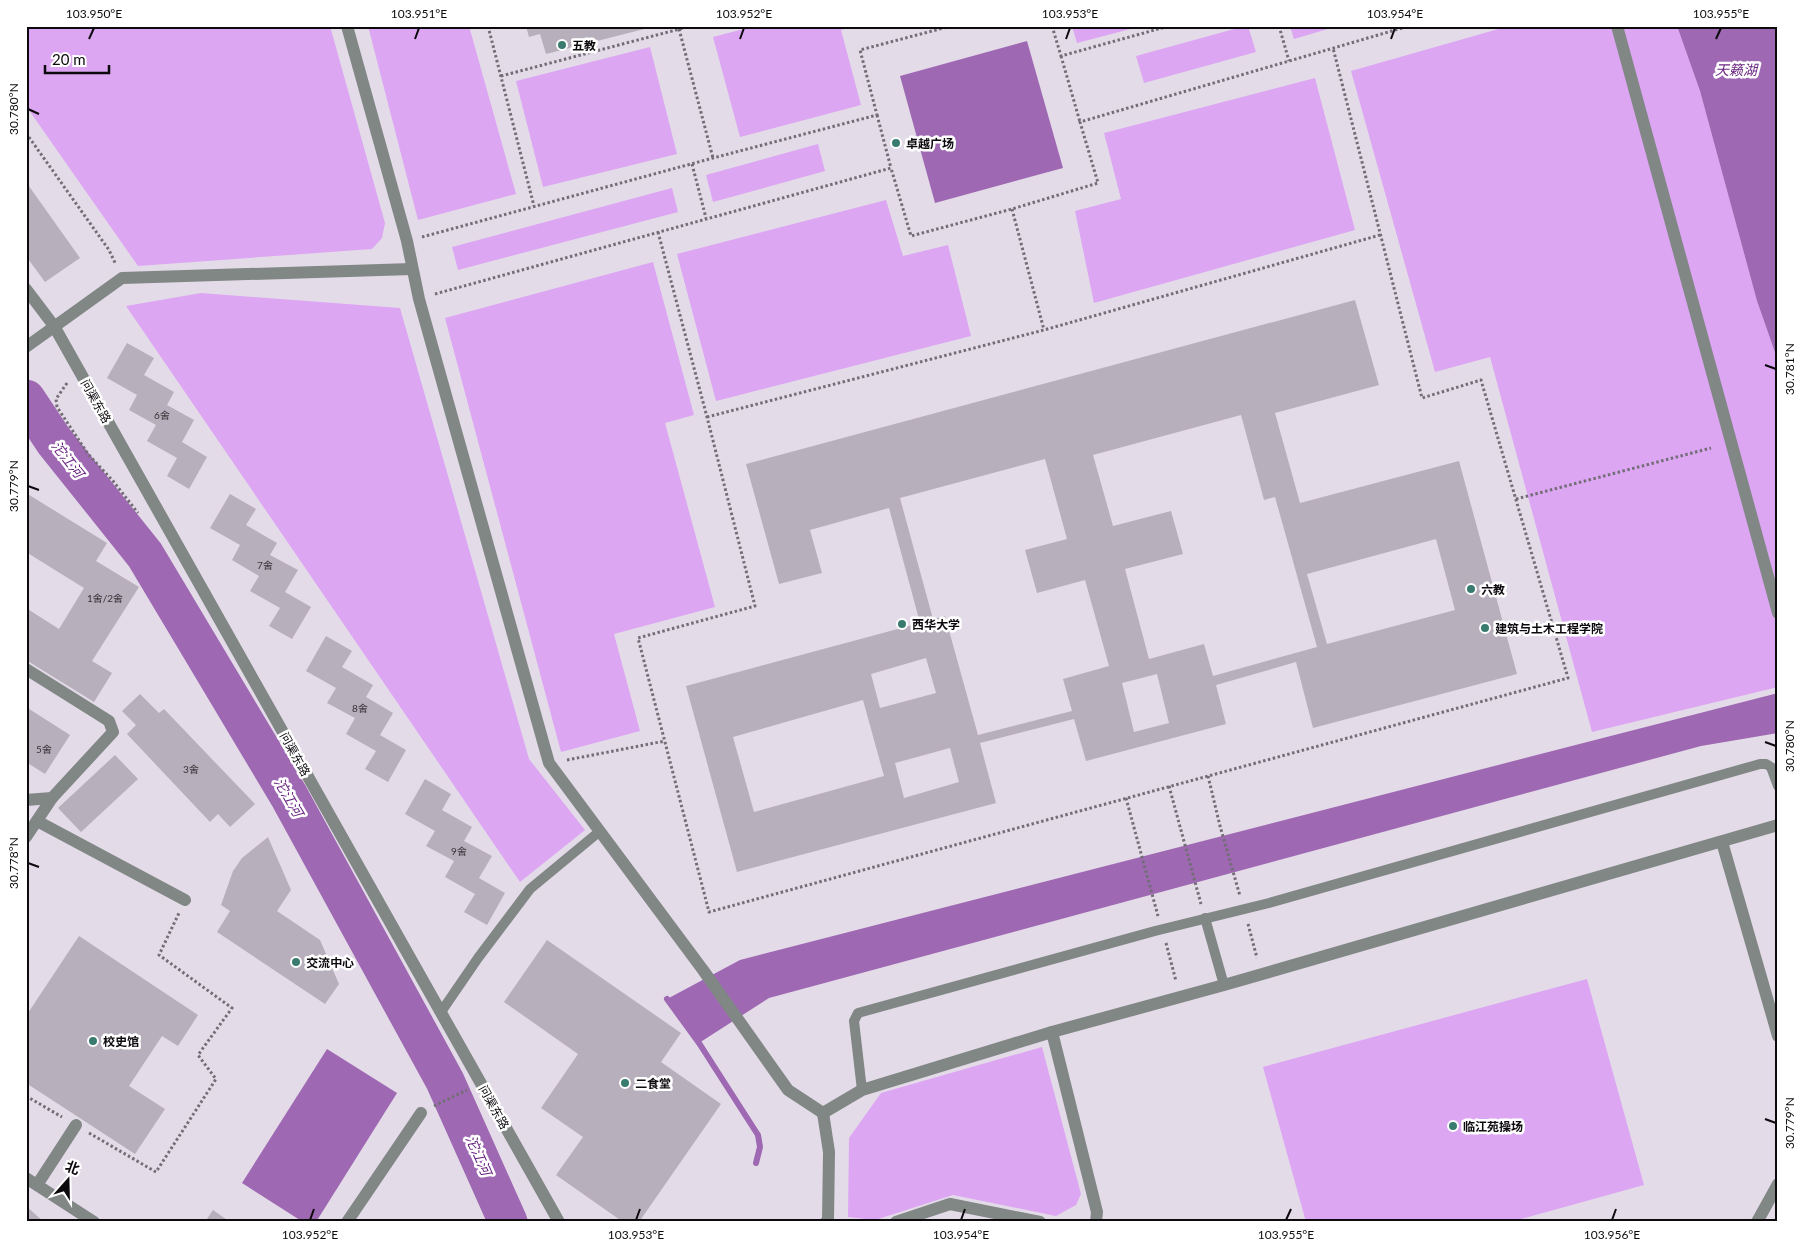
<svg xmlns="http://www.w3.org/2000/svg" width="1804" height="1248" viewBox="0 0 1804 1248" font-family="Lato,'Noto Sans SC',sans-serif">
<rect width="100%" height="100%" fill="#e4dbe8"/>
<g fill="#dca6f3">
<polygon points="26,26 330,26 385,223 382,238 372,249 138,266 26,106"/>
<polygon points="368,26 469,26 516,194 418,220"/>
<polygon points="755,26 856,26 841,30 861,105 740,137 713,37"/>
<polygon points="1072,26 1142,26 1077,43"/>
<polygon points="1245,26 1248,26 1256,52 1144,83 1136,56"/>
<polygon points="1290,26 1338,26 1294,39"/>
<polygon points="1509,26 1677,26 1700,91 1757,301 1778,361 1778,687 1592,732 1490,357 1435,372 1351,71"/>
<polygon points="650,47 677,154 543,187 516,81"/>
<polygon points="1315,78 1355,230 1094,303 1075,211 1121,199 1104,133"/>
<polygon points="818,144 825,171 713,202 706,175"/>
<polygon points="672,188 678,212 458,270 452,247"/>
<polygon points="886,200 903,256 948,245 971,336 716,401 677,254"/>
<polygon points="653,262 694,415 665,423 715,607 614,634 640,731 561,752 445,318"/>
<polygon points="201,293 400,308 529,759 585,830 520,882 126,306"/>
<polygon points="1587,979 1644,1185 1510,1222 1306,1222 1263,1067"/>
<polygon points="1042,1047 1081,1194 1076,1205 1056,1216 953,1195 875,1220 848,1217 849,1138 881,1093"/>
</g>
<g fill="#9e68b3">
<polygon points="1677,26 1778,26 1778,361 1757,301 1700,91"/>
<polygon points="1027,41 1063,168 935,203 900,76"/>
<polygon points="1778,693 1778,733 1701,746 769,998 699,1043 667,999 740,960"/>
<polygon points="327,1049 397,1093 316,1222 303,1222 242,1183"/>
</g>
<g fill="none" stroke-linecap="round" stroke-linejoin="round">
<polyline stroke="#9e68b3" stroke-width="6" points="667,999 699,1043 758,1135 760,1147 756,1163"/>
<polyline stroke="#9e68b3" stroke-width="39" points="26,399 54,441 145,555 289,796 445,1081 508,1222"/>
</g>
<g fill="#b7afbb" fill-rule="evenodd">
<polygon points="526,26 652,26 652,27 546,54 540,34 529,37"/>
<polygon points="26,182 80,258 45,282 26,256"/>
<path d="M1355 300 1379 385 1275 413 1300 503 1459 461 1517 674 1313 728 1296 662 1216 685 1226 724 1086 761 1074 719 980 743 996 803 737 872 686 686 920 623 889 508 810 530 822 573 779 584 746 464ZM1241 415 1264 500 1275 497 1317 647 1213 676 1204 644 1149 659 1125 569 1183 554 1171 511 1113 526 1093 455ZM1045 459 1067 539 1025 550 1037 593 1085 580 1109 666 1063 679 1072 711 978 735 945 616 933 619 900 498ZM1436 539 1455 610 1327 644 1307 574ZM926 658 936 693 880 708 871 674ZM1157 674 1169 723 1134 732 1122 683ZM863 700 884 776 754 812 733 737ZM950 748 959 782 904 798 895 763Z"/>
<polygon points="127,343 154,358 144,375 174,392 167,405 194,420 182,442 207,457 189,489 167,476 177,458 147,441 156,425 129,410 137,395 107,378"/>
<polygon points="26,493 107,543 96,561 139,587 92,661 112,673 94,702 26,660 26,608 59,629 84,588 26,552"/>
<polygon points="230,494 256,509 246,525 277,543 270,555 298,570 285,592 311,607 292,639 269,626 280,608 250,591 259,576 232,560 240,545 210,528"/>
<polygon points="326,636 352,651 342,667 373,685 366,697 393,713 380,735 406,750 388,782 365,769 376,751 346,734 355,718 327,703 336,688 306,671"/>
<polygon points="140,694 159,713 164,709 255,804 230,827 218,814 210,822 127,734 136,725 122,711"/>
<polygon points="26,707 70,735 45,774 26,762"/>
<polygon points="115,755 138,779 81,832 58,808"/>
<polygon points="425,779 451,794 442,810 472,827 464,841 492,856 479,878 505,893 487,925 464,912 475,894 445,877 454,861 426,846 435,831 405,814"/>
<polygon points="268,837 291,890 277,911 320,940 339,984 325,1004 217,932 230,911 221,905 233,871 242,858"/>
<polygon points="79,936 198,1015 178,1046 162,1036 129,1086 165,1109 135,1154 26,1083 26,1016"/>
<polygon points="547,940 681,1033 661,1062 721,1104 639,1222 623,1222 556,1175 583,1137 541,1108 578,1054 504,1002"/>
<polygon points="26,1206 44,1222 26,1222"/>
<polygon points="213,1210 230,1222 205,1222"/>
</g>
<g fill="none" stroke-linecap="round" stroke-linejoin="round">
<g stroke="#736d76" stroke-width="3" stroke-dasharray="2.5 2.5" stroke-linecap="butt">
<polyline points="488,26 534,206"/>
<polyline points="1052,26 1061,56 1169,26"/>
<polyline points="1279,26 1289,61"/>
<polyline points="679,29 713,158"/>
<polyline points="1061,56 1080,122"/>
<polyline points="501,76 691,26"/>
<polyline points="877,115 891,168"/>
<polyline points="26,133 109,250 116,265"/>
<polyline points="692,164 706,218"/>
<polyline points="1012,209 1044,330"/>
<polyline points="658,232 707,417 755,606 638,638 709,912 1568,678 1481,380 1422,398 1333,48"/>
<polyline points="422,237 713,158 877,115 860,50 951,26"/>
<polyline points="435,294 891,168 911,236 1012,209 1098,183 1080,122 1409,26"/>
<polyline points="67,383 56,399 57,407 88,454 113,481 138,513"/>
<polyline points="707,417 1044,330 1380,235"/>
<polyline points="1516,499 1711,448"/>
<polyline points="567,760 665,741"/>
<polyline points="1208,776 1220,826 1240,896"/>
<polyline points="1169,786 1201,904"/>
<polyline points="1126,798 1158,916"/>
<polyline points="1248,924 1257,958"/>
<polyline points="1166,943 1176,981"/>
<polyline points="26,1096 62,1117"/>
<polyline points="434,1106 467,1090"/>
<polyline points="89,1133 156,1172 216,1079 198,1055 232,1008 159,955 179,913"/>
</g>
<g stroke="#808785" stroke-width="10">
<polyline points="1205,918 1224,985"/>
<polyline points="441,1012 478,958 530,889 594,836"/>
<polyline points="862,1090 854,1021 858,1013 1155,931 1269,903 1760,764 1766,764 1771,767 1778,786"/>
</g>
<g stroke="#808785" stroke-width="12">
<polyline points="347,26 407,241 419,299 549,763 703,970 788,1090 823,1113 862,1090 1052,1032 1224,985 1778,825"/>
<polyline points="1617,26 1778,613"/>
<polyline points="26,289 54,326 559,1222"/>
<polyline points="26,347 122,278 412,269"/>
<polyline points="26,669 109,721 113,732 52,798 26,837"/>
<polyline points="26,800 52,798"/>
<polyline points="37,821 185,900"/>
<polyline points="1722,842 1778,1036"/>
<polyline points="1052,1032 1097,1212 1096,1222"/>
<polyline points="823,1113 829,1152 828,1220 826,1222"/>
<polyline points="26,1178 94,1222"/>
<polyline points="37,1185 76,1125"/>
<polyline points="347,1222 421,1113"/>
<polyline points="896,1222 950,1204 1040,1222"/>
<polyline points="1757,1222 1778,1184"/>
</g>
</g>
<path fill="none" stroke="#0d0a0e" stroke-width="2" d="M89 39 94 28M415 39 419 28M740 39 744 28M1066 39 1070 28M1391 39 1395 28M1716 39 1721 28M28 109 39 114M1765 365 1776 369M28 486 39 490M1765 742 1776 746M28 863 39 867M1765 1119 1776 1123M310 1220 314 1209M636 1220 640 1209M961 1220 965 1209M1286 1220 1291 1209M1612 1220 1616 1209"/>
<g fill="#397c6f" stroke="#fff" stroke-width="2">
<circle cx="562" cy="45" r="5"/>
<circle cx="896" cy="143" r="5"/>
<circle cx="1471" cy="589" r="5"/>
<circle cx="902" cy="624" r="5"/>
<circle cx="1485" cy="628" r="5"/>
<circle cx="296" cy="962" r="5"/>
<circle cx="93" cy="1041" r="5"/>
<circle cx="625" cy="1083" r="5"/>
<circle cx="1453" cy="1126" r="5"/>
</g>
<g text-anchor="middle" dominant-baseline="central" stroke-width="5" stroke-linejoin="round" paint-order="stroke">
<g font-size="10" fill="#383339">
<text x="162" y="415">6舍</text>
<text x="265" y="565">7舍</text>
<text x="105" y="598">1舍/2舍</text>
<text x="360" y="708">8舍</text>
<text x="44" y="749">5舍</text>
<text x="191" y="769">3舍</text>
<text x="459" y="851">9舍</text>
</g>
<g font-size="12" font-weight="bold" fill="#0d0a0e" stroke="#fff" text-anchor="start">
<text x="572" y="45">五教</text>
<text x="906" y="143">卓越广场</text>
<text x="1481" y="589">六教</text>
<text x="912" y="624">西华大学</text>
<text x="1495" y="628">建筑与土木工程学院</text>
<text x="306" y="962">交流中心</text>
<text x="103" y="1041">校史馆</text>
<text x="635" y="1083">二食堂</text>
<text x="1463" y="1126">临江苑操场</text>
</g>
<g font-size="12" fill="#0d0a0e" stroke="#fff">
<text transform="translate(96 401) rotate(61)">问渠东路</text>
<text transform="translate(295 754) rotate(61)">问渠东路</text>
<text transform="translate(494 1107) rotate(61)">问渠东路</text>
</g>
<g font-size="14" font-style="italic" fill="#692581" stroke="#fff">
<text x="1736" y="69">天籁湖</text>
<text transform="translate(68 459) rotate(52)">沱江河</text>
<text transform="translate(289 797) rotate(60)">沱江河</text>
<text transform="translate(479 1155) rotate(66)">沱江河</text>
</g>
</g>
<rect width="1804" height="1248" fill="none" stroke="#ffffff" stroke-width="55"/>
<g transform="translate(68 1180) rotate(20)" stroke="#ffffff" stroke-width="4" paint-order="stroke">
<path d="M0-4L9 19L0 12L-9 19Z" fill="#0d0a0e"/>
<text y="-8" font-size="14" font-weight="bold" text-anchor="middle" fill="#0d0a0e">北</text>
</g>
<path d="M45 65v8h64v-8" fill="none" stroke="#0d0a0e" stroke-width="2.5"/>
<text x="52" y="65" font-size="15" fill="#0d0a0e" stroke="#ffffff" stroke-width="4" paint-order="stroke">20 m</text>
<rect x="28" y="28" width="1748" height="1192" fill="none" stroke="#0d0a0e" stroke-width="2"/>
<g font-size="12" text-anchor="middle" fill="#0d0a0e">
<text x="94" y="18">103.950°E</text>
<text x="419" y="18">103.951°E</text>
<text x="744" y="18">103.952°E</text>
<text x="1070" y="18">103.953°E</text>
<text x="1395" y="18">103.954°E</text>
<text x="1721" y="18">103.955°E</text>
<text transform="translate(14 109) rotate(-90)" y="4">30.780°N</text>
<text transform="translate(1790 369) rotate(-90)" y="4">30.781°N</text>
<text transform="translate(14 486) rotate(-90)" y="4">30.779°N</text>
<text transform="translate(1790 746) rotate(-90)" y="4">30.780°N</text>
<text transform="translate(14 863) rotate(-90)" y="4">30.778°N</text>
<text transform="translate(1790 1123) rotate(-90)" y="4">30.779°N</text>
<text x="310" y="1239">103.952°E</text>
<text x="636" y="1239">103.953°E</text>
<text x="961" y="1239">103.954°E</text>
<text x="1286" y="1239">103.955°E</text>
<text x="1612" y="1239">103.956°E</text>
</g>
</svg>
